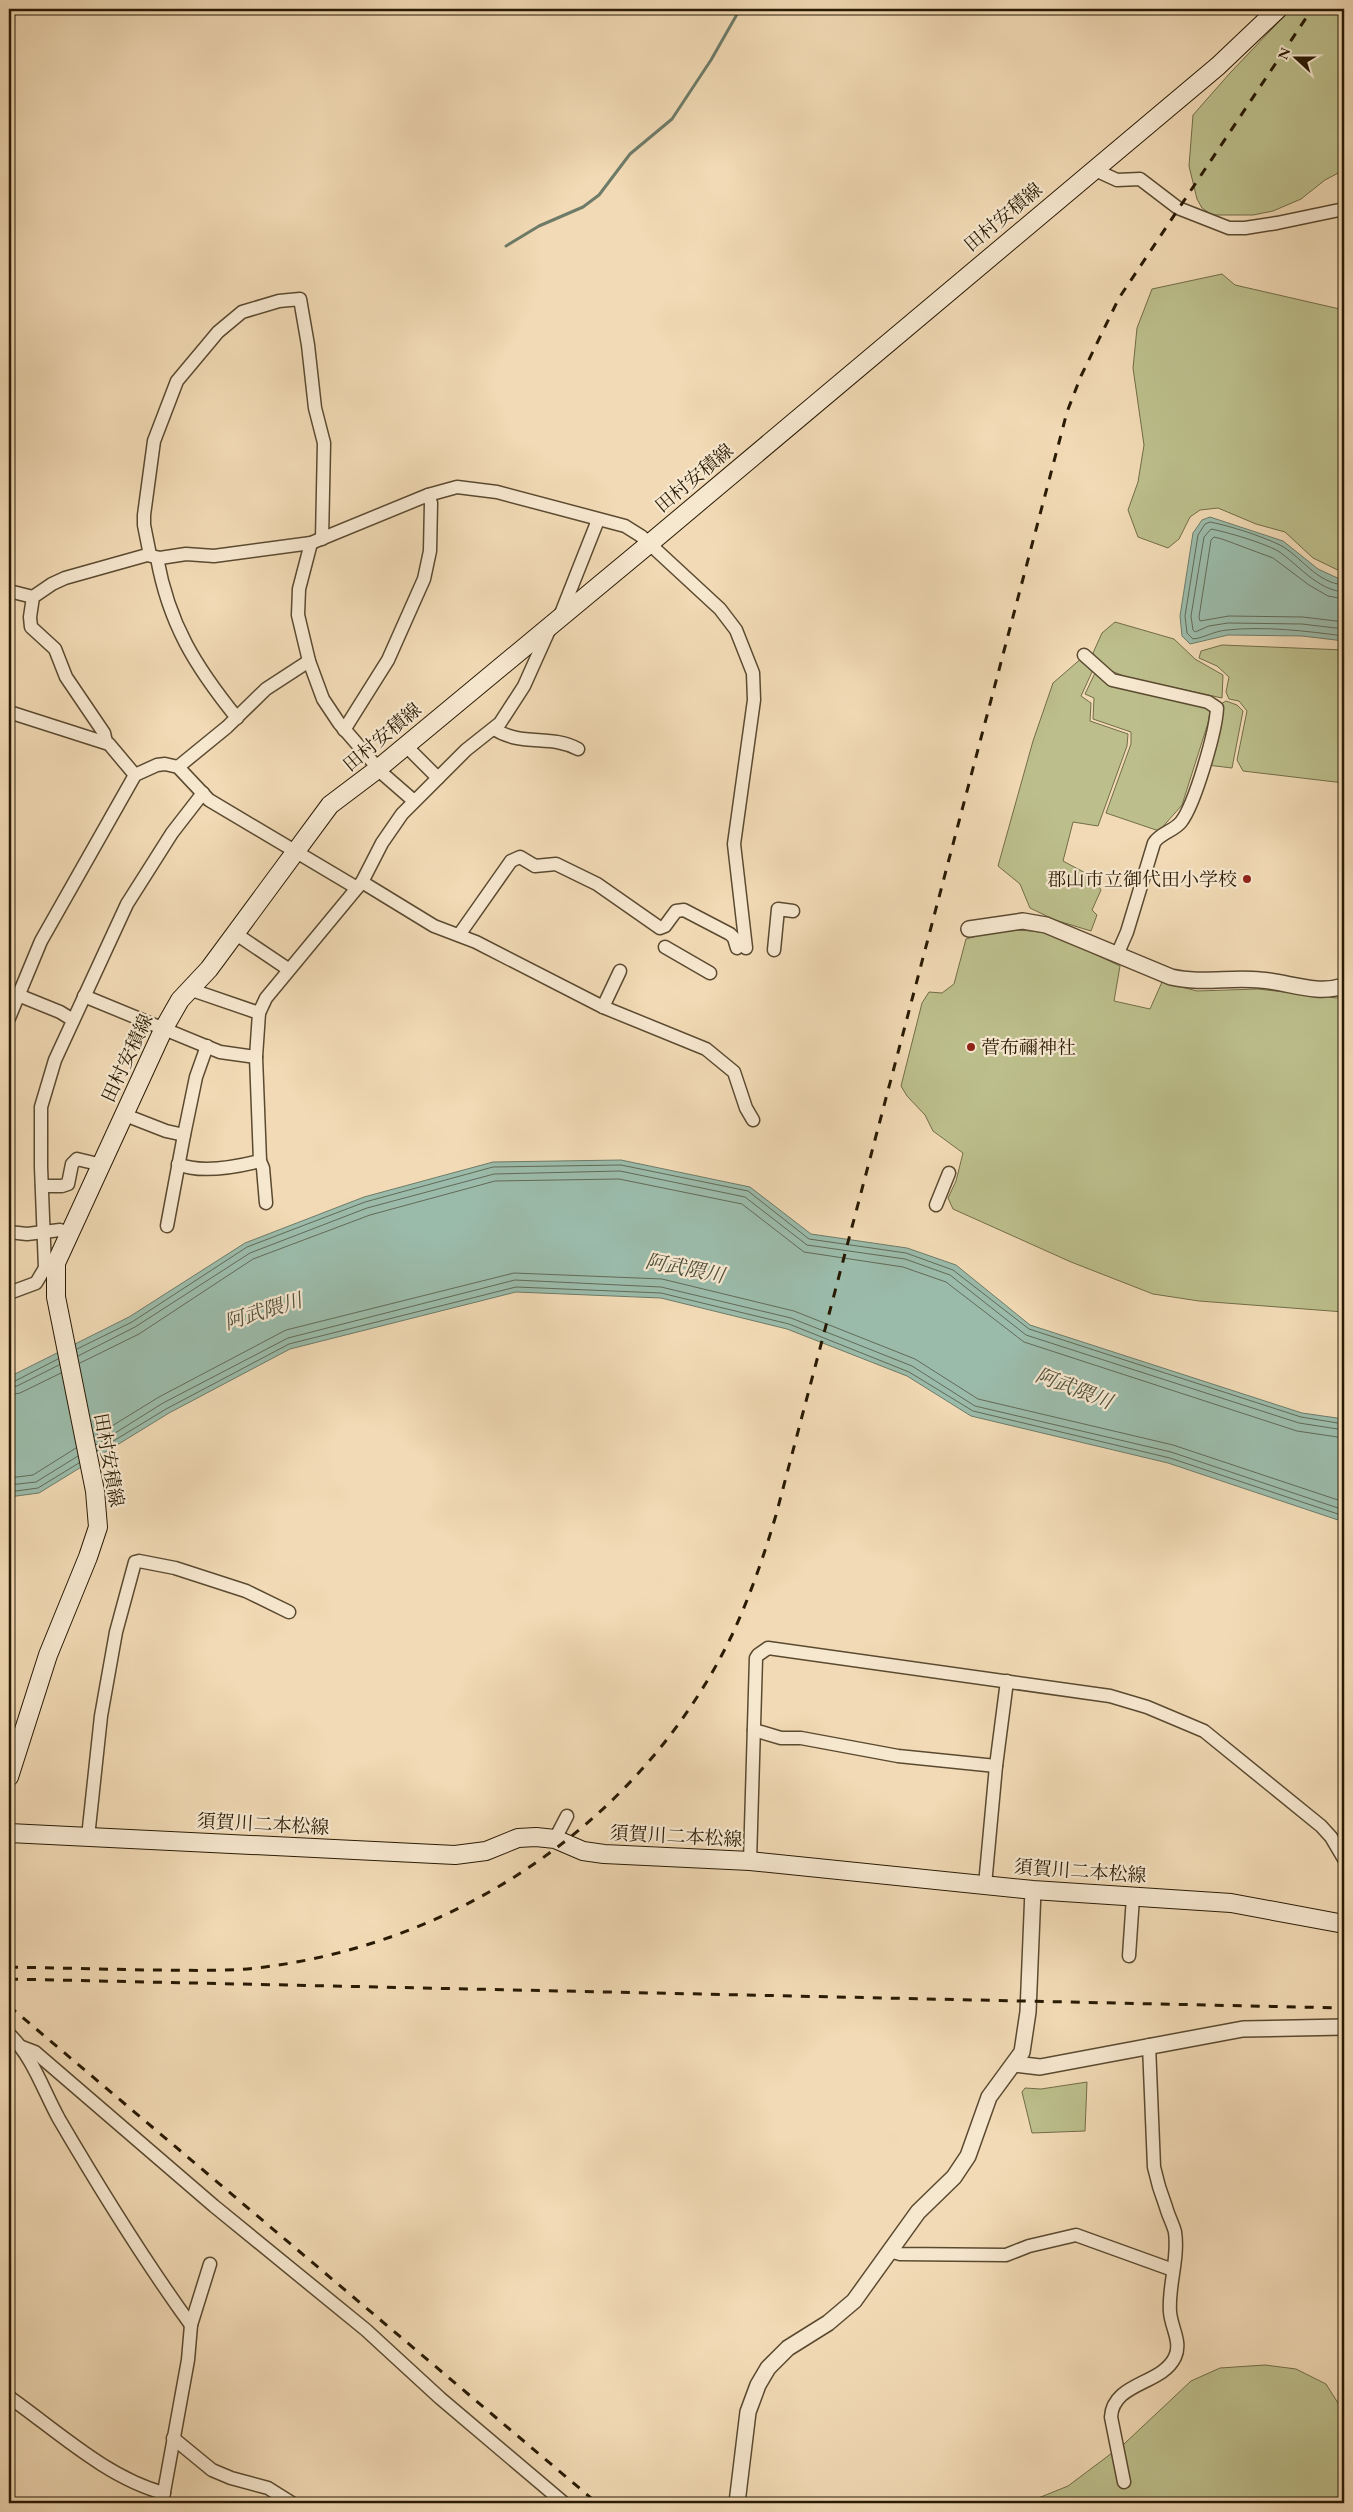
<svg xmlns="http://www.w3.org/2000/svg" width="1353" height="2512" viewBox="0 0 1353 2512" font-family="'EB Garamond','Noto Serif JP',serif">
<rect width="100%" height="100%" fill="#f1dab5"/>
<filter id="stains"><feTurbulence type="fractalNoise" baseFrequency=".004" numOctaves="4"/><feColorMatrix values="0 0 0 0 .2 0 0 0 0 .09 0 0 0 0 .02 0 0 0 .5 -.17"/></filter>
<radialGradient id="worn" r=".72"><stop offset=".6" stop-color="#630" stop-opacity="0"/><stop offset="1" stop-color="#630" stop-opacity=".3"/></radialGradient>
<g fill="#bcbf8c" stroke="#726c48">
<polygon points="1291,9 1344,9 1344,170 1325,180 1301,199 1273,211 1253,215 1212,215 1202,208 1197,199 1189,166 1193,115 1230,73"/>
<polygon points="1222,274 1235,285 1344,310 1344,573 1313,558 1285,532 1256,524 1218,508 1200,510 1190,517 1179,539 1168,548 1138,537 1128,510 1138,482 1144,445 1133,368 1137,328 1152,289"/>
<polygon points="1115,622 1174,639 1195,659 1223,675 1222,698 1126,677 1102,667 1093,653 1102,633"/>
<polygon points="1222,645 1344,650 1344,783 1243,771 1237,760 1247,711 1239,701 1229,699 1226,692 1229,677 1217,666 1199,658 1201,651"/>
<polygon points="1083,657 1087,659 1092,672 1081,696 1091,703 1090,721 1128,734 1127,746 1098,826 1073,822 1063,861 1093,877 1101,890 1092,910 1097,915 1091,931 1055,920 1030,908 1020,884 998,866 1033,741 1053,683"/>
<polygon points="1095,673 1106,680 1211,706 1208,723 1182,805 1159,831 1106,813 1131,744 1131,732 1093,719 1094,698 1085,694"/>
<polygon points="1226,701 1237,705 1243,711 1232,768 1207,765 1221,704"/>
<polygon points="1019,930 1050,933 1120,966 1114,1001 1150,1009 1162,982 1197,991 1258,989 1337,998 1344,995 1344,1312 1199,1301 1153,1294 1071,1262 953,1209 948,1198 956,1181 963,1153 933,1131 925,1115 907,1096 901,1086 922,1003 929,992 942,993 954,984 966,939 990,932"/>
<polygon points="1087,2082 1085,2131 1032,2133 1022,2092 1025,2088 1041,2089"/>
<polygon points="1265,2365 1296,2369 1326,2384 1343,2411 1344,2487 1339,2493 1344,2499 1344,2503 1026,2503 1068,2486 1124,2444 1191,2381 1220,2368"/>
</g>
<g fill="#9bbbaa" stroke="#6d7b68">
<polygon points="1210,517 1283,541 1318,569 1344,581 1344,641 1302,636 1228,635 1190,644 1182,636 1180,616 1193,533 1202,520"/>
<polygon points="621,1160 750,1187 811,1234 907,1248 956,1265 1030,1325 1302,1413 1344,1419 1344,1522 1168,1463 971,1416 907,1376 787,1329 661,1298 516,1292 290,1349 169,1413 39,1493 9,1497 9,1377 129,1317 245,1243 364,1197 493,1162"/>
</g>
<g fill="none" stroke-linecap="round" stroke-linejoin="round">
<g stroke="#626a57" stroke-width="1">
<path d="M1344 585C1316 583 1301 556 1280 545 1261 536 1231 526 1210 522L1205 524 1198 535 1185 616 1187 633 1193 639C1204 638 1214 631 1227 630 1265 626 1306 631 1344 636"/>
<path d="M1344 592C1317 590 1299 565 1278 551 1264 543 1227 532 1211 529L1204 537 1191 616 1193 630 1195 632 1209 626 1228 623 1302 624 1344 629"/>
<polyline points="1344,599 1328,596 1309,585 1273,558 1222,539 1214,537 1211,540 1199,617 1200,621 1229,616 1303,617 1344,622"/>
<polyline points="77,1349 132,1322 247,1247 365,1202 493,1167 621,1165 748,1191 809,1239 906,1253 953,1270 1029,1329 1301,1417 1344,1424"/>
<polyline points="78,1356 135,1327 250,1253 367,1208 494,1174 620,1171 745,1197 807,1245 905,1259 950,1275 1026,1335 1299,1423 1344,1430"/>
<polyline points="80,1363 139,1334 253,1259 370,1215 495,1181 619,1179 742,1204 804,1252 903,1267 946,1282 1024,1342 1297,1431 1344,1438"/>
<polyline points="9,1381 15,1381 58,1359"/>
<polyline points="9,1388 17,1386 59,1365"/>
<polyline points="9,1395 20,1393 61,1373"/>
<polyline points="94,1437 159,1397 286,1330 514,1273 662,1279 794,1311 915,1359 978,1399 1173,1445 1344,1502"/>
<polyline points="96,1445 163,1403 288,1338 515,1280 661,1287 791,1318 912,1366 975,1406 1171,1452 1344,1510"/>
<polyline points="97,1451 166,1409 289,1344 516,1287 661,1293 789,1324 909,1372 973,1411 1170,1458 1344,1516"/>
<polyline points="9,1478 33,1475 76,1448"/>
<polyline points="9,1485 36,1482 78,1456"/>
<polyline points="9,1492 38,1488 79,1463"/>
</g>
<polyline stroke="#6d7b68" stroke-width="3" points="506,246 539,226 583,207 599,195 630,154 672,119 711,60 740,9"/>
<g stroke="#5b4a30" stroke-width="15">
<g id="minor">
<polyline points="1093,169 1117,180 1140,179 1178,208 1229,228 1245,228 1277,223 1344,209"/>
<polyline points="311,543 299,589 298,615 309,661 323,699 339,723 383,774 414,801"/>
<polyline points="150,555 144,525 144,515 154,441 177,381 218,332 242,312 279,301 300,299 308,345 315,408 324,443 322,539"/>
<path d="M157 558C169 624 195 666 237 718"/>
<polyline points="9,591 33,597"/>
<polyline points="560,616 598,520"/>
<path d="M1084 655 1112 680 1208 702 1217 708C1216 731 1195 804 1181 822 1174 831 1160 833 1154 843L1127 932 1117 955"/>
<polyline points="9,712 109,744 135,775"/>
<path d="M494 729C522 747 551 734 578 749"/>
<polyline points="344,730 388,660 424,579 430,551 431,503 428,495"/>
<polyline points="106,742 104,733 66,677 55,649 31,627 30,617 33,597 52,584 65,578 147,555 160,558 186,554 214,556 311,543 428,495 457,487 497,492 625,526 641,536 720,609 736,630 753,673 754,700 734,844 746,948"/>
<polyline points="406,746 438,778"/>
<polyline points="178,767 227,727 266,689 309,661"/>
<polyline points="362,882 434,926 476,942 603,1007 706,1049 734,1072 746,1108 753,1120"/>
<polyline points="236,934 288,969"/>
<polyline points="459,935 511,861 520,857 535,866 556,864 597,884 660,928 665,926 676,911 684,910 730,934 734,938 737,948"/>
<polyline points="665,947 710,973"/>
<polyline points="774,950 778,909 793,911"/>
<polyline points="189,989 259,1013"/>
<polyline points="18,995 60,1012 73,1020"/>
<polyline points="84,996 220,1052 256,1057 259,1013 266,998 362,882 382,843 402,814 466,750 500,723 524,686 550,628"/>
<polyline points="603,1007 620,971"/>
<polyline points="9,1018 41,941 135,775 157,765 165,764 178,767 209,800 357,888"/>
<polyline points="256,1057 260,1161 263,1168 266,1203"/>
<polyline points="125,1115 166,1131 184,1135 196,1077 207,1046"/>
<path d="M178 1164C201 1174 236 1167 260 1161"/>
<polyline points="42,1186 62,1186 68,1184 72,1164 77,1159 102,1165"/>
<polyline points="936,1205 949,1173"/>
<polyline points="167,1226 184,1135"/>
<polyline points="9,1232 27,1234 60,1230 69,1233"/>
<polyline points="9,1293 36,1283 45,1268 41,1167 41,1107 55,1060 127,904 172,833 203,793"/>
<polyline points="754,1730 781,1738 801,1738 898,1756 996,1766"/>
<polyline points="88,1837 101,1716 116,1632 135,1562 139,1561 175,1568 246,1591 289,1612"/>
<polyline points="555,1839 567,1816"/>
<polyline points="750,1861 756,1658 758,1655 768,1648 1110,1696 1147,1707 1204,1731 1321,1826 1331,1837 1344,1859"/>
<polyline points="985,1885 996,1766 1007,1681"/>
<polyline points="1129,1956 1133,1897"/>
<path d="M9 2034C33 2057 43 2090 59 2119 100 2189 143 2259 191 2325"/>
<polyline points="22,2047 35,2052 214,2206 366,2330 440,2398 564,2503"/>
<polyline points="889,2251 900,2254 1006,2255 1029,2246 1076,2235 1173,2270"/>
<path d="M9 2397C56 2430 107 2478 164 2493"/>
<polyline points="173,2438 212,2470 231,2478 268,2488 292,2503"/>
<path d="M1124 2482 1111 2417C1113 2382 1162 2385 1175 2357 1182 2342 1171 2327 1170 2312 1168 2286 1179 2259 1175 2232 1173 2224 1168 2215 1166 2207 1161 2194 1157 2181 1154 2167L1149 2045"/>
<polyline points="162,2503 188,2360 191,2325 210,2264"/>
</g>
</g>
<g stroke="#5b4a30" stroke-width="18">
<g id="tertiary">
<path d="M969 929 1023 921 1046 925 1171 977C1201 984 1230 977 1260 980 1289 982 1315 995 1344 986"/>
<polyline points="1015,2064 1040,2067 1243,2029 1344,2027"/>
<polyline points="737,2503 748,2412 758,2385 768,2368 788,2348 828,2323 854,2301 918,2212 954,2177 968,2156 989,2097 1022,2052 1028,2012 1033,1890"/>
</g>
</g>
<g stroke="#291a04" stroke-width="20">
<g id="secondary">
<polyline points="9,1777 48,1655 88,1557 98,1527 95,1491 56,1297 56,1263 164,1028 180,1000 209,969 330,805 379,768 649,544 1218,66 1278,9"/>
<polyline points="9,1833 455,1855 486,1851 518,1838 536,1837 555,1839 583,1851 604,1854 750,1861 1033,1890 1231,1903 1344,1924"/>
</g>
</g>
<use href="#minor" stroke="#f6e7cf" stroke-width="12"/>
<use href="#tertiary" stroke="#f6e7cf" stroke-width="15"/>
<use href="#secondary" stroke="#f6e7cf" stroke-width="18"/>
<g stroke="#291a04" stroke-width="3" stroke-dasharray="9 9" stroke-linecap="butt">
<path d="M9 1967C55 1968 101 1969 147 1970 186 1970 226 1972 265 1967 465 1941 644 1817 732 1635 750 1596 764 1556 776 1515L1067 412 1081 376 1119 298 1312 9"/>
<polyline points="9,1979 1344,2008"/>
<polyline points="9,2006 597,2503"/>
</g>
</g>
<g fill="#8f2418" stroke="#f6e7cf" stroke-width="2">
<circle cx="1247" cy="879" r="5"/>
<circle cx="971" cy="1047" r="5"/>
</g>
<g text-anchor="middle" dominant-baseline="central" stroke-width="4.5" stroke-linejoin="round" paint-order="stroke">
<g font-size="19" fill="#291a04" stroke="#f6e7cf">
<text transform="translate(1003 217) rotate(-40)">田村安積線</text>
<text transform="translate(694 478) rotate(-40)">田村安積線</text>
<text transform="translate(382 737) rotate(-40)">田村安積線</text>
<text transform="translate(127 1058) rotate(-65)">田村安積線</text>
<text transform="translate(109 1460) rotate(80)">田村安積線</text>
<text transform="translate(263 1824) rotate(3)">須賀川二本松線</text>
<text transform="translate(676 1836) rotate(3)">須賀川二本松線</text>
<text transform="translate(1080 1871) rotate(4)">須賀川二本松線</text>
</g>
<g font-size="19" fill="#291a04" stroke="#f6e7cf" text-anchor="end">
<text x="1237" y="879">郡山市立御代田小学校</text>
<text x="981" y="1047" text-anchor="start">菅布禰神社</text>
</g>
<g font-size="20" font-style="italic" fill="#51523e" stroke="#f6e7cf">
<text transform="translate(685 1268) rotate(11)">阿武隈川</text>
<text transform="translate(263 1311) rotate(-17)">阿武隈川</text>
<text transform="translate(1074 1388) rotate(21)">阿武隈川</text>
</g>
</g>
<rect width="1353" height="2512" fill="none" stroke="#f1dab5" stroke-width="30"/>
<rect x="10" y="10" width="1333" height="2492" fill="none" stroke="#291a04" stroke-width="2.5"/>
<rect x="15" y="15" width="1323" height="2482" fill="none" stroke="#291a04"/>
<g transform="translate(1296 58) rotate(291)" stroke="#f6e7cf" stroke-width="4" paint-order="stroke">
<path d="M0-4L9 19L0 12L-9 19Z" fill="#291a04"/>
<text y="-8" font-size="14" font-weight="bold" text-anchor="middle" fill="#291a04">N</text>
</g>
<rect width="100%" height="100%" filter="url(#stains)"/>
<rect width="100%" height="100%" fill="url(#worn)"/>
</svg>
